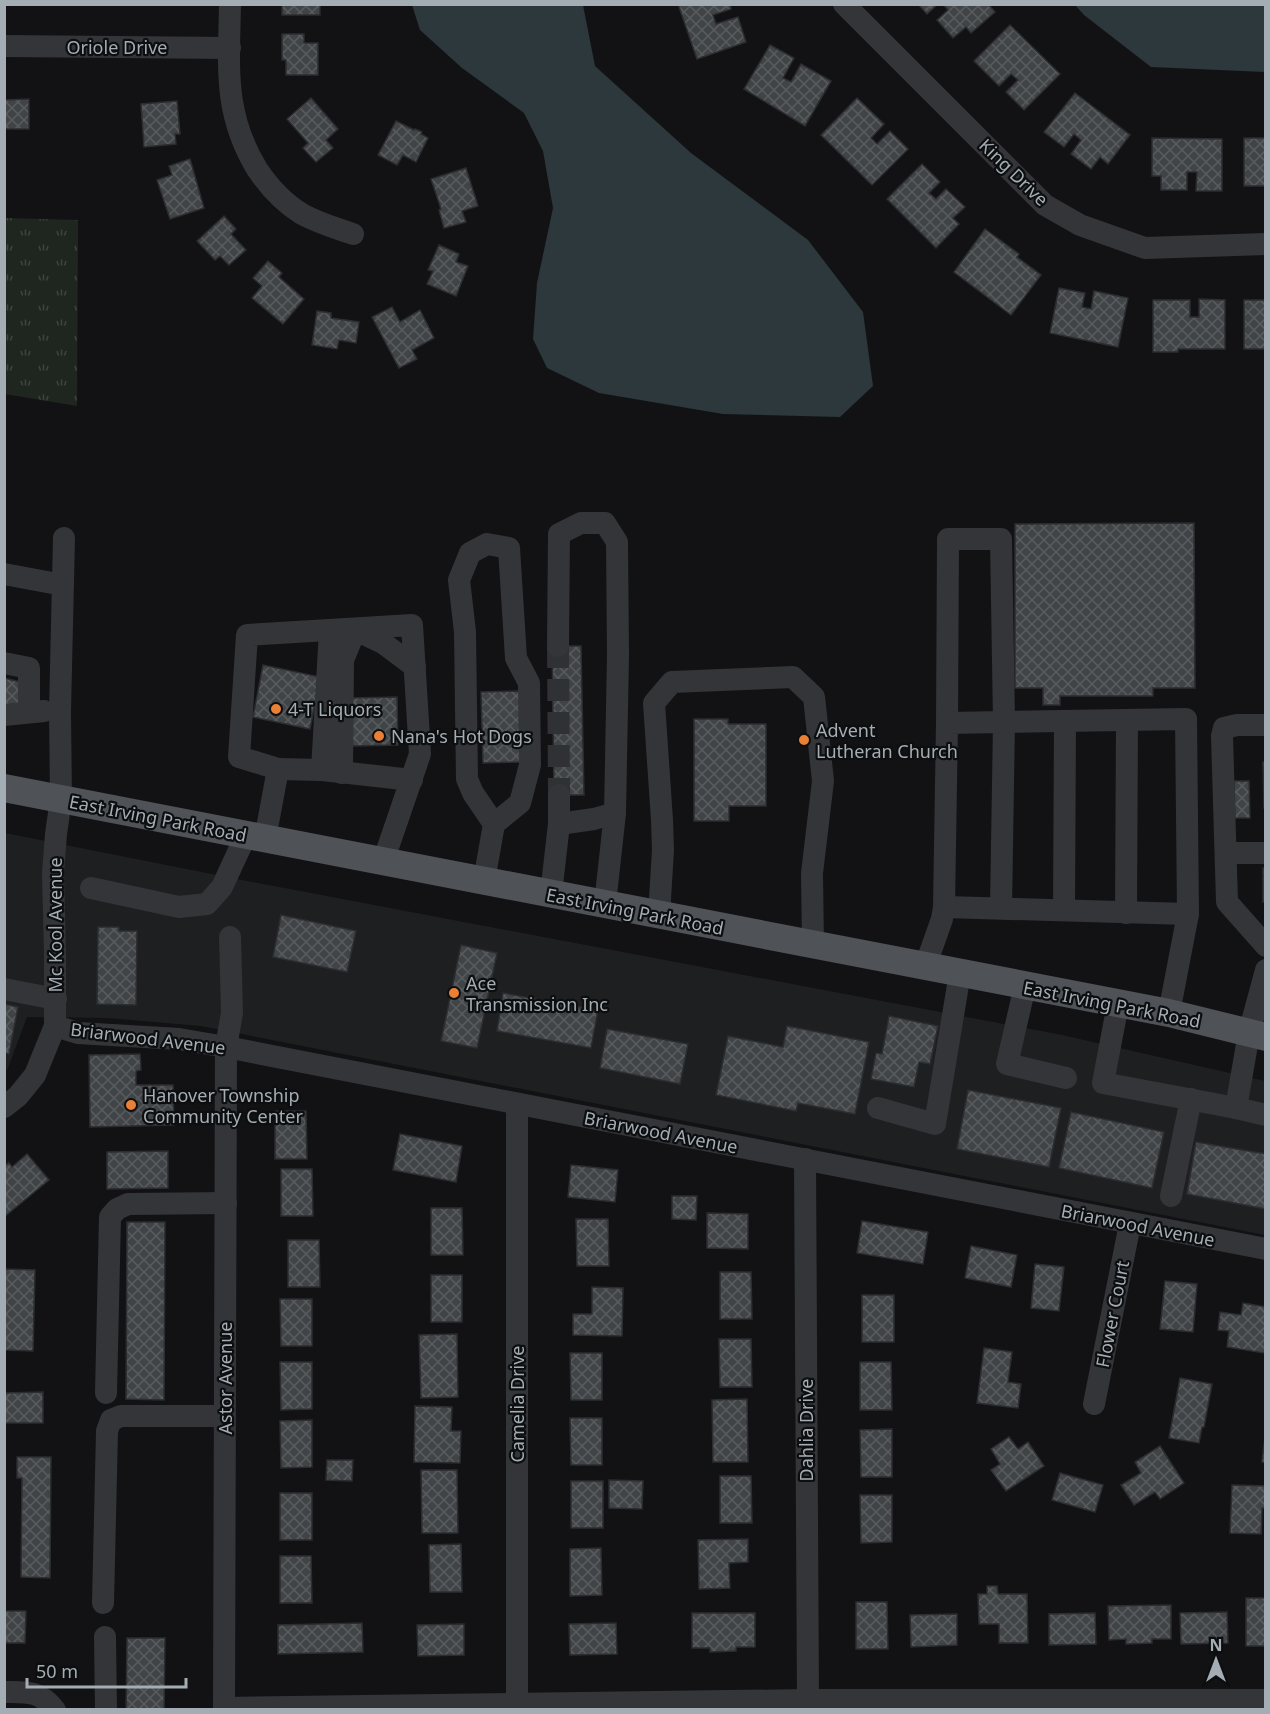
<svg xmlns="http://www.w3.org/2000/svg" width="1270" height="1714" viewBox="0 0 1270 1714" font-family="'Noto Sans',sans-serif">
<defs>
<pattern id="park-tufts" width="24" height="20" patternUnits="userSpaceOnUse" patternTransform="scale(1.5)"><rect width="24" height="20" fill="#1f261f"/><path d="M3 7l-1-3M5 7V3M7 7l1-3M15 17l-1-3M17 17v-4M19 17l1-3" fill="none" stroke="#3d433d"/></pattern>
<pattern id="building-cross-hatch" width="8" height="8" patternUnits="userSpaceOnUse" patternTransform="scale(1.5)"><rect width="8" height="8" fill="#414447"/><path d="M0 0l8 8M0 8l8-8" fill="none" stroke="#595c5f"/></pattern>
</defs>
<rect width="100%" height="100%" fill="#121214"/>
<polygon fill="#1e1f21" points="5,833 247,881 1062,1035 1265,1081 1265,1235 201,1026 108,1018 27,1017 8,1068 5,1072"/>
<polygon fill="url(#park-tufts)" points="5,218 78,220 77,406 5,394"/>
<g fill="#2c383c">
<polygon points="412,5 583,5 595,66 691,153 808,240 863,312 873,386 840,417 723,414 599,393 547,368 533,339 537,283 553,208 543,151 524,113 462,68 420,30"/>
<polygon points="1075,5 1265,5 1265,72 1151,67 1084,15"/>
</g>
<g fill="url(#building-cross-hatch)" stroke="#2c2d30" stroke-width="1.5">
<rect x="282" y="4" width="38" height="11"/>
<polygon points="678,4 730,4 731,9 713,15 716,24 738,17 746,42 697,59"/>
<polygon points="918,4 938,4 927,14"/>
<polygon points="943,4 988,4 995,12 971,33 966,27 953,38 937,20 948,10"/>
<polygon points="1010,25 1060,74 1024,110 1006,92 1018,80 1011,74 999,86 974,61"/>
<polygon points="282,34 304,34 304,43 318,43 318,75 286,75 286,60 282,60"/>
<polygon points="770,45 794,58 783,78 791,82 801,64 831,81 805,126 744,89"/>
<polygon points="1075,93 1130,135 1108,164 1100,157 1091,169 1071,154 1081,140 1074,134 1064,147 1044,132"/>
<polygon points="311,98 338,129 326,140 333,148 316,162 303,148 308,143 287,119"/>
<polygon points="857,98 884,124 871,138 877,144 890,131 908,149 872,185 821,135"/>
<polygon points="29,99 29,129 4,129 4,100"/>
<polygon points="177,101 180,134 175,134 176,144 144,147 141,104"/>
<polygon points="396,121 414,130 415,129 422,132 421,134 428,138 416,162 403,155 397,165 378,155"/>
<polygon points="1152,138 1222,139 1222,191 1196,191 1197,172 1187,172 1187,190 1161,190 1161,176 1152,176"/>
<rect x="1244" y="138" width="22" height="48"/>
<polygon points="190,159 204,208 170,219 157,180 172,175 169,166"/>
<polygon points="922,164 940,182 929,193 936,199 946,189 965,207 953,218 959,224 936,248 887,199"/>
<polygon points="466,168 478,206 462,211 466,222 444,228 439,210 441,209 431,179"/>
<polygon points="224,216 236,229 231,234 246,250 229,265 220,256 215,260 197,241"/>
<polygon points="985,229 1019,254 1017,257 1041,275 1011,315 954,272"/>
<polygon points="439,245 459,254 456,262 468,266 456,296 427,284 433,271 428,270"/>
<polygon points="268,261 282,273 279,277 304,299 283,324 252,298 262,286 253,278"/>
<polygon points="1059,288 1085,293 1082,307 1091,309 1094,291 1128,298 1118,347 1050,333"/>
<polygon points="1199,299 1225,300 1225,349 1178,349 1178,352 1153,352 1153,300 1190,300 1190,317 1199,317"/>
<rect x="1244" y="300" width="22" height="49"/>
<polygon points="392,307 400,322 420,310 434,338 412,350 417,359 399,368 372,317"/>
<polygon points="317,311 331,313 331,318 359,322 356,343 339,340 337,349 312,345"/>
<polygon points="1194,523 1195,688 1153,688 1153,696 1060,696 1060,705 1043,705 1043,688 1015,688 1015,524"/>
<polygon points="552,646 581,646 584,795 554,795"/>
<polygon points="263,665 320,677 310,729 253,717"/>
<polygon points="4,678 25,683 20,708 4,705"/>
<polygon points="520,691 522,762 483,763 481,692"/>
<polygon points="397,697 398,745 352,746 351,698"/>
<polygon points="694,719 728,719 728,724 766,724 766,806 729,806 729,821 694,821"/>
<polygon points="1263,762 1266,762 1266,808 1264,808"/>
<polygon points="1234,781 1249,781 1250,818 1235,818"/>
<rect x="1263" y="868" width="3" height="34"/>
<polygon points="281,915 356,931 347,972 273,957"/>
<polygon points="98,927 119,927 119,931 137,931 136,1005 97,1004"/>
<polygon points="461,945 497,953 477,1048 441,1041"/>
<polygon points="503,993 598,1010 591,1048 497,1031"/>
<polygon points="4,1004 18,1007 9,1054 4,1053"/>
<polygon points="889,1016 938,1026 930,1064 919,1062 914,1087 871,1079 876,1053 882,1054"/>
<polygon points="787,1026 869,1042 855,1114 798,1103 796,1111 716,1095 728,1036 783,1047"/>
<polygon points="607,1029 688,1044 680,1084 600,1068"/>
<polygon points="140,1054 141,1070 136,1071 136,1085 173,1085 174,1125 90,1127 89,1055"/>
<polygon points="968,1090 1061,1108 1049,1167 957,1149"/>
<polygon points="275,1111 306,1111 307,1159 275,1159"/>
<polygon points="1071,1112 1164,1132 1152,1188 1059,1168"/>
<polygon points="400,1134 462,1146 456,1182 393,1170"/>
<polygon points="1196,1142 1266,1154 1266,1209 1187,1194"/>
<polygon points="168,1151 168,1188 107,1189 107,1152"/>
<polygon points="27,1154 49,1180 4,1217 4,1166 9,1163 12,1167"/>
<polygon points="571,1165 618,1170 615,1202 568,1197"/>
<polygon points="281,1169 312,1169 313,1216 281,1216"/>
<polygon points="672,1196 697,1196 696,1220 672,1219"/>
<polygon points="431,1208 462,1208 463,1255 431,1255"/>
<polygon points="707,1213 748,1214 748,1249 707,1248"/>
<polygon points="576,1219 608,1219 609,1266 577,1266"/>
<polygon points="862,1221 928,1232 923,1264 857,1253"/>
<polygon points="127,1222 165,1222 164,1400 126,1399"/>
<polygon points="288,1240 319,1240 320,1287 288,1287"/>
<polygon points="971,1246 1017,1255 1011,1287 965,1278"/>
<polygon points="1035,1264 1064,1267 1059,1311 1031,1308"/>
<polygon points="4,1269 35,1270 33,1351 4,1350"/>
<polygon points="720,1272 751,1272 752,1319 720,1319"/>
<rect x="431" y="1275" width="31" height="47"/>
<polygon points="1165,1281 1197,1284 1193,1332 1160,1329"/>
<polygon points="592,1287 623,1288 622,1336 573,1335 573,1314 592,1314"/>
<rect x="862" y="1295" width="32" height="47"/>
<polygon points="280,1299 312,1299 312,1346 281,1346"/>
<polygon points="1243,1303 1266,1307 1266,1341 1264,1353 1227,1347 1229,1331 1218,1330 1220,1312 1241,1315"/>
<polygon points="457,1334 458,1397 421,1398 419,1335"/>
<polygon points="719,1339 751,1339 752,1387 720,1387"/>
<polygon points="984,1348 1012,1352 1008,1382 1021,1384 1018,1408 977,1403"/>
<polygon points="570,1353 602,1353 602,1400 571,1400"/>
<polygon points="280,1362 312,1362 312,1409 281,1410"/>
<polygon points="860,1362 891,1362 892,1410 860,1410"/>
<polygon points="1180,1378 1212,1384 1204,1427 1202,1427 1199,1443 1169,1438"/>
<polygon points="43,1392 43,1423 4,1423 4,1393"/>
<polygon points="747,1399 748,1462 713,1462 712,1400"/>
<polygon points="415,1406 452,1407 451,1431 461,1431 460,1463 414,1462"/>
<polygon points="570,1418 602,1418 602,1465 571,1465"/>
<polygon points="312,1420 312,1467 281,1468 280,1421"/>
<polygon points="892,1429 892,1477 861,1477 860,1430"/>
<polygon points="1266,1429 1266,1463 1262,1462"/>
<polygon points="1009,1437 1018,1449 1028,1442 1044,1466 1006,1491 991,1470 1000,1464 991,1449"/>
<polygon points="1160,1446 1184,1483 1160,1499 1155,1492 1134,1505 1121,1485 1141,1473 1135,1462"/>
<polygon points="17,1457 51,1457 50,1578 21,1577 22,1478 17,1478"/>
<polygon points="327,1460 353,1460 352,1481 326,1480"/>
<polygon points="421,1470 457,1470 458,1533 422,1533"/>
<polygon points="1060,1473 1103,1485 1095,1512 1052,1500"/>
<polygon points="720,1476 751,1476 752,1523 720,1523"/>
<polygon points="609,1480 643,1481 642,1509 609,1508"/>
<rect x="571" y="1481" width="32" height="47"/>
<polygon points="1232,1485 1266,1486 1266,1508 1262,1508 1261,1534 1230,1533"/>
<rect x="280" y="1493" width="32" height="47"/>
<polygon points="860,1495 892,1495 892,1542 861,1543"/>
<polygon points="748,1539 748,1562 729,1563 730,1588 699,1589 698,1540"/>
<polygon points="461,1544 462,1592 430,1592 429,1545"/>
<polygon points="601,1548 602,1595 570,1596 570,1549"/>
<polygon points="280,1556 311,1556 312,1603 280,1603"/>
<polygon points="987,1586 997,1586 998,1594 1027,1594 1028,1643 999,1643 999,1624 979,1624 978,1594 987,1594"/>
<rect x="1246" y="1598" width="20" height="48"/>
<polygon points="856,1602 887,1602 888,1649 856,1649"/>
<polygon points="1171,1605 1171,1639 1152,1639 1152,1643 1126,1644 1126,1639 1109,1640 1108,1606"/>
<polygon points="4,1611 26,1611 25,1643 4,1643"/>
<polygon points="1227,1612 1228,1643 1181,1644 1180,1613"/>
<polygon points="692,1613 755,1613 755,1647 736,1647 736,1651 710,1652 710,1648 692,1648"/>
<polygon points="1095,1613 1096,1644 1049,1645 1049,1614"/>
<polygon points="957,1614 957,1645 911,1647 910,1615"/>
<polygon points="362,1623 363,1652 278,1654 278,1625"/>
<polygon points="616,1623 617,1654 570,1655 569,1624"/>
<polygon points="464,1624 464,1655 418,1656 417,1625"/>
<polygon points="127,1638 165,1638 164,1710 126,1710"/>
</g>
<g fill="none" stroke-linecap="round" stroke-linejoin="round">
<polyline stroke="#2f3134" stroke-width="22" stroke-dasharray="22 11" stroke-linecap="butt" points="558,646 559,795"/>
<g stroke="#333538" stroke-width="22">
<path d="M230 4C229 67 223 113 257 169 269 187 284 203 302 214 318 223 336 228 353 234"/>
<polyline points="844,4 1045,205 1080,225 1145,248 1266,244"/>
<polyline points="4,46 230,48"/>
<polyline points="4,574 63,585"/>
<polyline points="558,646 559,534 581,523 605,523 617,542 618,655 615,813 605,904"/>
<polyline points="4,663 29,668 29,712"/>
<polyline points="4,715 44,711"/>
<polyline points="947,723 948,539 1001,539 1004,722 1001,908"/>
<polyline points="1266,725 1237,725 1224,728 1222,736 1227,902 1266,946"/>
<polyline points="278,769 322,770 412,780"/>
<polyline points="322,770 330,630"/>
<polyline points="342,773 343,660 352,638 360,632 383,643 415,667"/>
<polyline points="559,824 594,819 615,813"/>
<polyline points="265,839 278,769 239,757 247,635 412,625 420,754 383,862"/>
<polyline points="1226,853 1266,853"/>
<polyline points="484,881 494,824 520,803 530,765 529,683 516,658 509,548 487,544 470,553 459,580 465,632 467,779 473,793 494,824"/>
<polyline points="91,888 179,907 207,904 222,887 246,835"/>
<polyline points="551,894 559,824 559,795"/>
<polyline points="944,907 1188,914"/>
<polyline points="1064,910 1065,721"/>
<polyline points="1126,913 1127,720"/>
<polyline points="659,915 663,850 662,820 654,703 672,682 793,677 814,697 823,781 812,873 813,945"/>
<polyline points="925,967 942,919 944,907 947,723 1186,719 1188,914 1169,1013"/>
<polyline points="1266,970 1249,1033 1236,1108 1266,1115"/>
<polyline points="1025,986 1007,1064 1066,1078"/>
<polyline points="4,989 56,999"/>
<polyline points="1118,1004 1103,1083 1236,1108"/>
<polyline points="55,1026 78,1033 179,1039 226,1047 1266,1249"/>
<polyline points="517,1104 517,1704"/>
<polyline points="4,1107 18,1096 35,1075 55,1026 55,955 53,873 56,834 61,799 60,711 64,538"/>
<polyline points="878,1108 935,1124 960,973"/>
<polyline points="805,1159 808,1700"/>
<polyline points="1171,1196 1191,1099"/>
<polyline points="106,1393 110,1217 117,1209 128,1204 226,1203"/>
<polyline points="1094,1404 1130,1224"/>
<polyline points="103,1603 107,1431 111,1420 121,1416 224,1416"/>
<polyline points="105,1637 106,1710"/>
<path d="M4 1692C27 1692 39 1690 55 1710"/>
<polyline points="224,1708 808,1700 1266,1700"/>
<polyline points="224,1710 226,1047 232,1013 230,937"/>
</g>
<polyline stroke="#4f5357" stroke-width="28" points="4,788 1169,1013 1266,1037"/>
</g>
<g fill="#e98035" stroke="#0d0e0f" stroke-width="2">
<circle cx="276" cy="709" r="6"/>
<circle cx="379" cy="736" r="6"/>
<circle cx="804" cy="740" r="6"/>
<circle cx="454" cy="993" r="6"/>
<circle cx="131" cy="1105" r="6"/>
</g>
<g text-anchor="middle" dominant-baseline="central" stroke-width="4.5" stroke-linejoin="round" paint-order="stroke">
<g font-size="18" fill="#a4adb4" stroke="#0d0e0f">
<text x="117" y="47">Oriole Drive</text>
<text transform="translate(1014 172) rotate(44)">King Drive</text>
<text transform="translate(158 818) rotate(11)">East Irving Park Road</text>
<text transform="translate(635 911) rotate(11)">East Irving Park Road</text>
<text transform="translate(55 925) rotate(-90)">Mc Kool Avenue</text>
<text transform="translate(1112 1004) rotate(11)">East Irving Park Road</text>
<text transform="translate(148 1038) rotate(7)">Briarwood Avenue</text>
<text transform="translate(661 1132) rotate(11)">Briarwood Avenue</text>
<text transform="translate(1138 1225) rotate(11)">Briarwood Avenue</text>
<text transform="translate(1112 1314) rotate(-79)">Flower Court</text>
<text transform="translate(225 1378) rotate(-90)">Astor Avenue</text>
<text transform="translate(517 1404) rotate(-90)">Camelia Drive</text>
<text transform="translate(806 1430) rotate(-90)">Dahlia Drive</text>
</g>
<g font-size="18" fill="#a4adb4" stroke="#0d0e0f" text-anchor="start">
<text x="288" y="709">4-T Liquors</text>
<text x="816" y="730">Advent<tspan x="816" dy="21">Lutheran Church</tspan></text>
<text x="391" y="736">Nana's Hot Dogs</text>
<text x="466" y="983">Ace<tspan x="466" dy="21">Transmission Inc</tspan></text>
<text x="143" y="1095">Hanover Township<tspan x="143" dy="21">Community Center</tspan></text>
</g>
</g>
<rect width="1270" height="1714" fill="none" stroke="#a4adb4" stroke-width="12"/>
<g transform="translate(1216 1660)" stroke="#0d0e0f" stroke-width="4.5" paint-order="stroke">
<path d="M0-4.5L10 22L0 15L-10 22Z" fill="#a4adb4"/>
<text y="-9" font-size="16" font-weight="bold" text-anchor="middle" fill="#a4adb4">N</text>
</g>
<path d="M27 1678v9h159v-9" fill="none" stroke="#a4adb4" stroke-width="3"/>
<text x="36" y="1678" font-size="18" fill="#a4adb4" stroke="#0d0e0f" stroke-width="4.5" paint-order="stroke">50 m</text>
</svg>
